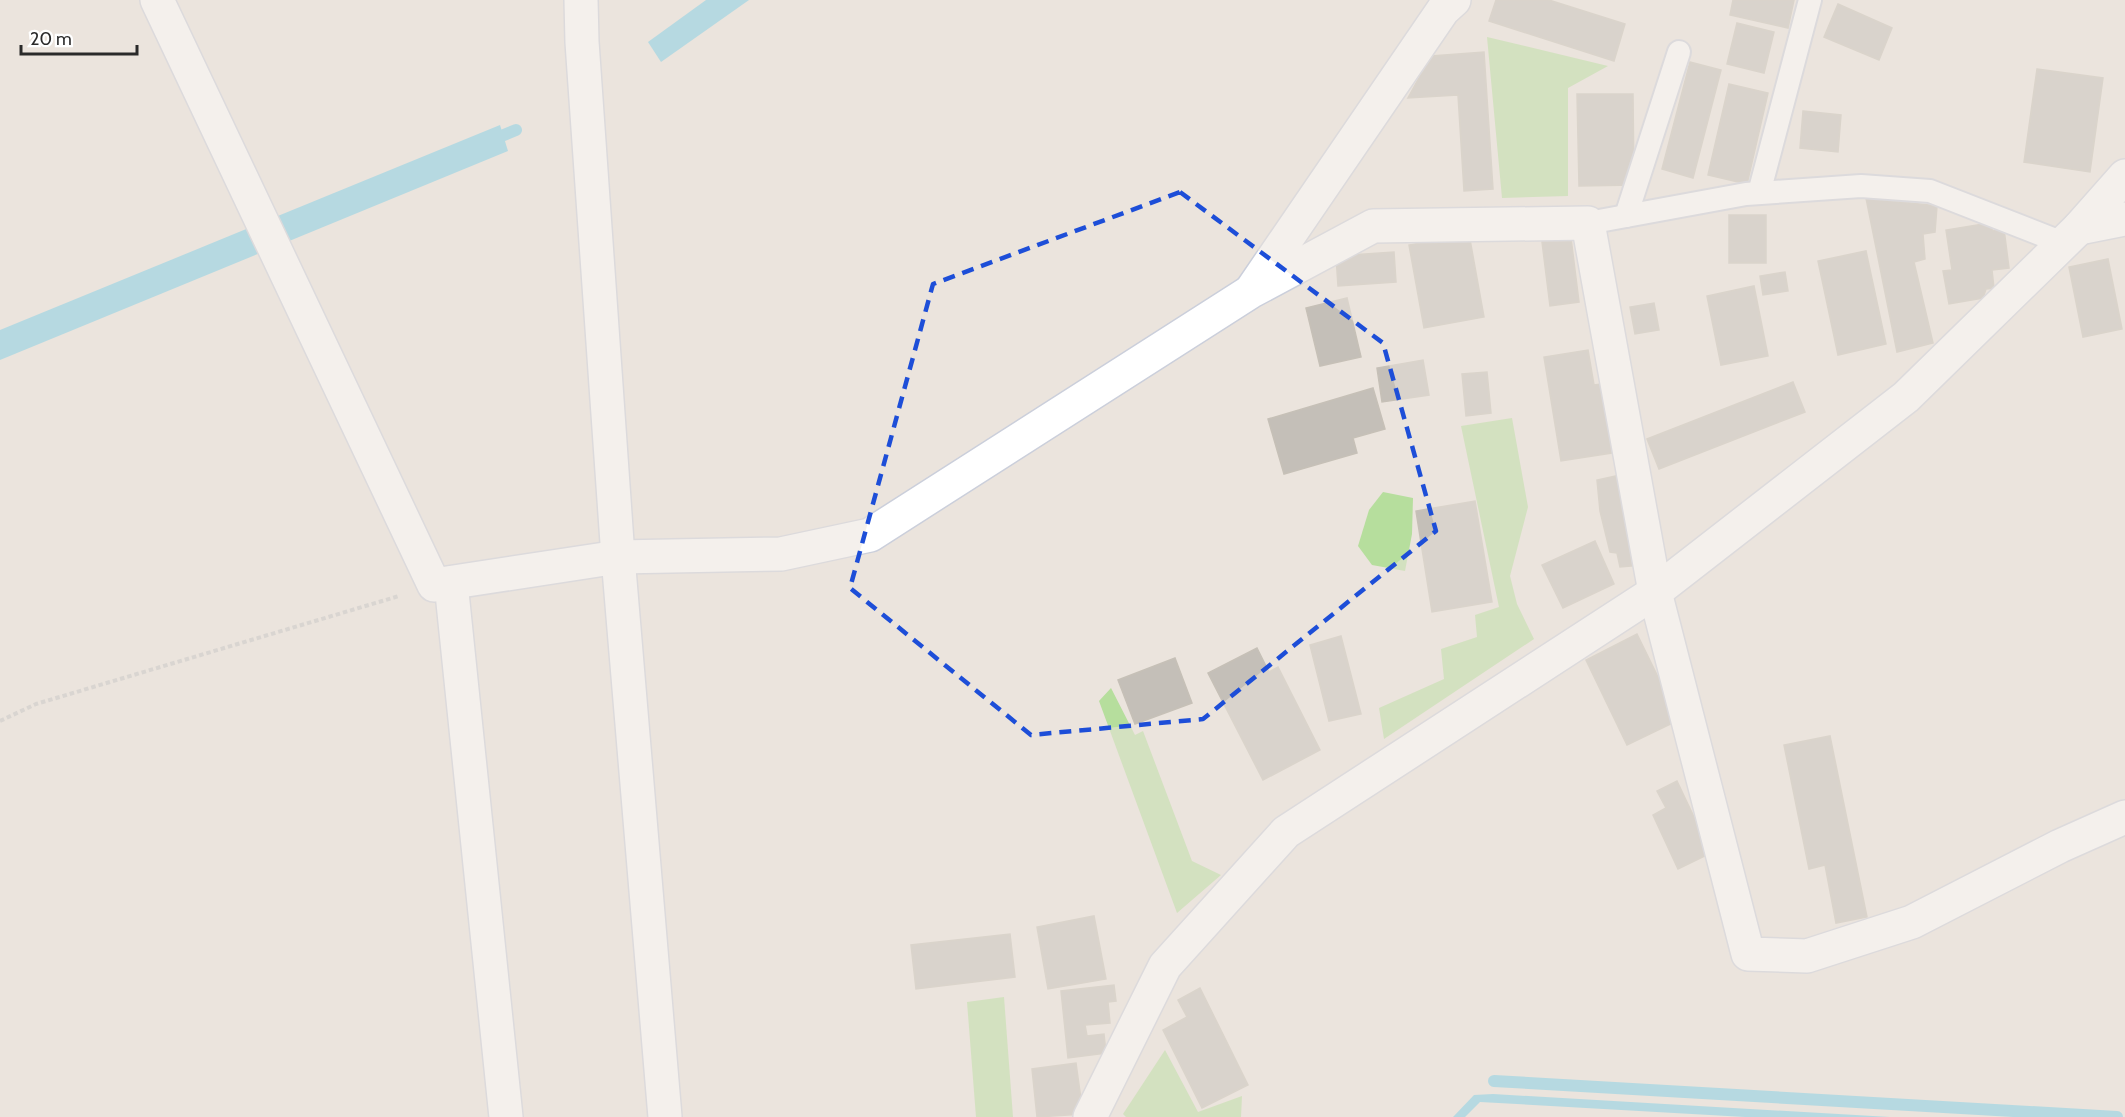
<svg xmlns="http://www.w3.org/2000/svg" width="2125" height="1117" viewBox="0 0 2125 1117" font-family="Cabin,sans-serif">
<rect width="100%" height="100%" fill="#ebe4dd"/>
<g fill="#b6de9d">
<polygon points="1487,37 1608,66 1568,88 1568,196 1502,198"/>
<polygon points="1512,418 1528,507 1510,576 1517,604 1534,639 1384,739 1379,708 1444,679 1441,649 1477,637 1475,615 1499,607 1461,426"/>
<polygon points="1383,492 1413,498 1412,534 1405,571 1372,565 1358,546 1369,510"/>
<polygon points="1111,688 1135,735 1143,731 1192,861 1221,875 1177,913 1099,701"/>
<polygon points="1004,997 1013,1117 976,1117 967,1002"/>
<polygon points="1165,1050 1198,1112 1242,1096 1241,1117 1126,1117 1123,1114"/>
</g>
<g fill="#76cde7">
<polygon points="706,0 749,0 661,62 648,42"/>
<polygon points="500,125 508,151 0,360 0,330"/>
<polygon points="1493,1094 1890,1117 1745,1117 1480,1102 1465,1117 1453,1117 1474,1095"/>
</g>
<g fill="none" stroke-linecap="round" stroke-linejoin="round">
<g stroke="#76cde7" stroke-width="12">
<polyline points="489,141 516,130"/>
<polyline points="1494,1081 2117,1117"/>
</g>
</g>
<g fill="#c4bfb8" stroke="#c6c0b7" stroke-width="1.5">
<polygon points="1496,0 1549,0 1625,24 1614,61 1489,21"/>
<polygon points="1733,0 1794,0 1788,28 1730,15"/>
<polygon points="1838,4 1892,28 1879,60 1824,37"/>
<polygon points="1737,23 1774,32 1764,73 1727,64"/>
<polygon points="1484,52 1493,189 1464,191 1458,95 1408,98 1431,56"/>
<polygon points="1690,62 1721,70 1693,178 1662,169"/>
<polygon points="2037,69 2103,78 2090,172 2024,162"/>
<polygon points="1729,84 1768,93 1747,184 1708,175"/>
<polygon points="1577,94 1633,94 1634,185 1579,186"/>
<polygon points="1803,111 1841,115 1838,152 1800,148"/>
<polygon points="1866,198 1937,206 1935,232 1923,234 1925,259 1914,262 1933,343 1897,352"/>
<rect x="1729" y="215" width="37" height="48"/>
<polygon points="1989,223 1993,231 2004,229 2009,268 1992,270 1994,288 1986,289 1983,298 1949,304 1943,271 1952,270 1946,230"/>
<polygon points="1469,234 1484,317 1424,328 1409,245"/>
<polygon points="1571,238 1579,302 1550,306 1542,242"/>
<polygon points="1866,251 1886,344 1838,355 1818,261"/>
<polygon points="1394,252 1396,282 1338,286 1336,256"/>
<polygon points="2108,259 2122,329 2083,337 2069,267"/>
<polygon points="1785,272 1788,291 1763,295 1760,276"/>
<polygon points="1754,286 1768,356 1721,365 1707,296"/>
<polygon points="1347,298 1361,357 1320,366 1306,308"/>
<polygon points="1654,303 1659,330 1635,334 1630,307"/>
<polygon points="1588,350 1594,385 1608,383 1618,452 1561,461 1544,357"/>
<polygon points="1423,360 1429,395 1382,402 1377,368"/>
<polygon points="1487,372 1491,413 1466,416 1462,374"/>
<polygon points="1793,382 1805,412 1659,469 1647,439"/>
<polygon points="1373,388 1385,429 1353,438 1357,453 1284,474 1268,419"/>
<polygon points="1625,474 1642,565 1620,567 1617,553 1610,552 1600,511 1597,480"/>
<polygon points="1475,501 1492,602 1432,612 1416,511"/>
<polygon points="1595,541 1614,584 1563,608 1542,565"/>
<polygon points="1637,634 1679,720 1627,745 1586,660"/>
<polygon points="1341,636 1361,714 1329,721 1310,645"/>
<polygon points="1257,648 1269,672 1278,667 1320,750 1263,780 1208,673"/>
<polygon points="1175,658 1192,703 1135,724 1118,680"/>
<polygon points="1830,736 1867,917 1836,923 1825,865 1809,869 1784,745"/>
<polygon points="1677,781 1711,853 1678,869 1653,815 1666,808 1657,791"/>
<polygon points="1094,916 1106,979 1048,989 1037,927"/>
<polygon points="1010,934 1015,977 916,989 911,945"/>
<polygon points="1114,985 1116,1001 1108,1002 1110,1023 1085,1025 1087,1036 1104,1034 1106,1053 1068,1058 1061,991"/>
<polygon points="1200,988 1248,1085 1202,1108 1163,1030 1187,1017 1178,1000"/>
<polygon points="1076,1063 1083,1114 1037,1117 1032,1069"/>
</g>
<g fill="none" stroke-linecap="round" stroke-linejoin="round">
<g stroke="#cbcfdb" stroke-width="26">
<g id="service">
<polyline points="1759,193 1810,0"/>
<polyline points="1626,216 1679,52"/>
<polyline points="1588,223 1746,194 1861,186 1930,191 2063,243"/>
</g>
</g>
<g stroke="#cbcfdb" stroke-width="36">
<g id="minor">
<polyline points="157,0 434,585 618,557 781,554 870,535 1250,292 1373,226 1588,223 1655,592 1748,954 1807,956 1912,922 2060,846 2125,817"/>
<polyline points="2079,228 2125,219"/>
<polyline points="1253,288 1443,10 1454,0"/>
<polyline points="451,583 506,1117"/>
<polyline points="1090,1117 1165,966 1286,832 1655,592 1906,397 2079,228 2125,176"/>
</g>
</g>
<g stroke="#cbcfdb" stroke-width="36">
<polyline id="tertiary" points="581,0 582,42 618,557 665,1117"/>
</g>
<polyline stroke="#c3c3c3" stroke-width="4" stroke-dasharray="4.5 3" stroke-linecap="butt" points="0,721 36,704 399,596"/>
<use href="#service" stroke="#fff" stroke-width="22"/>
<use href="#minor" stroke="#fff" stroke-width="33"/>
<use href="#tertiary" stroke="#fff" stroke-width="33"/>
</g>
<path d="M0 0H2125V1117H0ZM1180 192 1383 343 1436 531 1203 719 1031 735 850 588 933 284Z" fill="#ebe4dd" fill-opacity=".55" fill-rule="evenodd"/>
<path fill="none" stroke="#1d4ed8" stroke-width="4.5" stroke-dasharray="12 8" stroke-linejoin="round" d="M1180 192 1383 343 1436 531 1203 719 1031 735 850 588 933 284Z"/>
<path d="M21 45v9h116v-9" fill="none" stroke="#2a2a2a" stroke-width="3"/>
<text x="30" y="45" font-size="18" fill="#2a2a2a" stroke="#ffffff" stroke-width="4.5" paint-order="stroke">20 m</text>
</svg>
